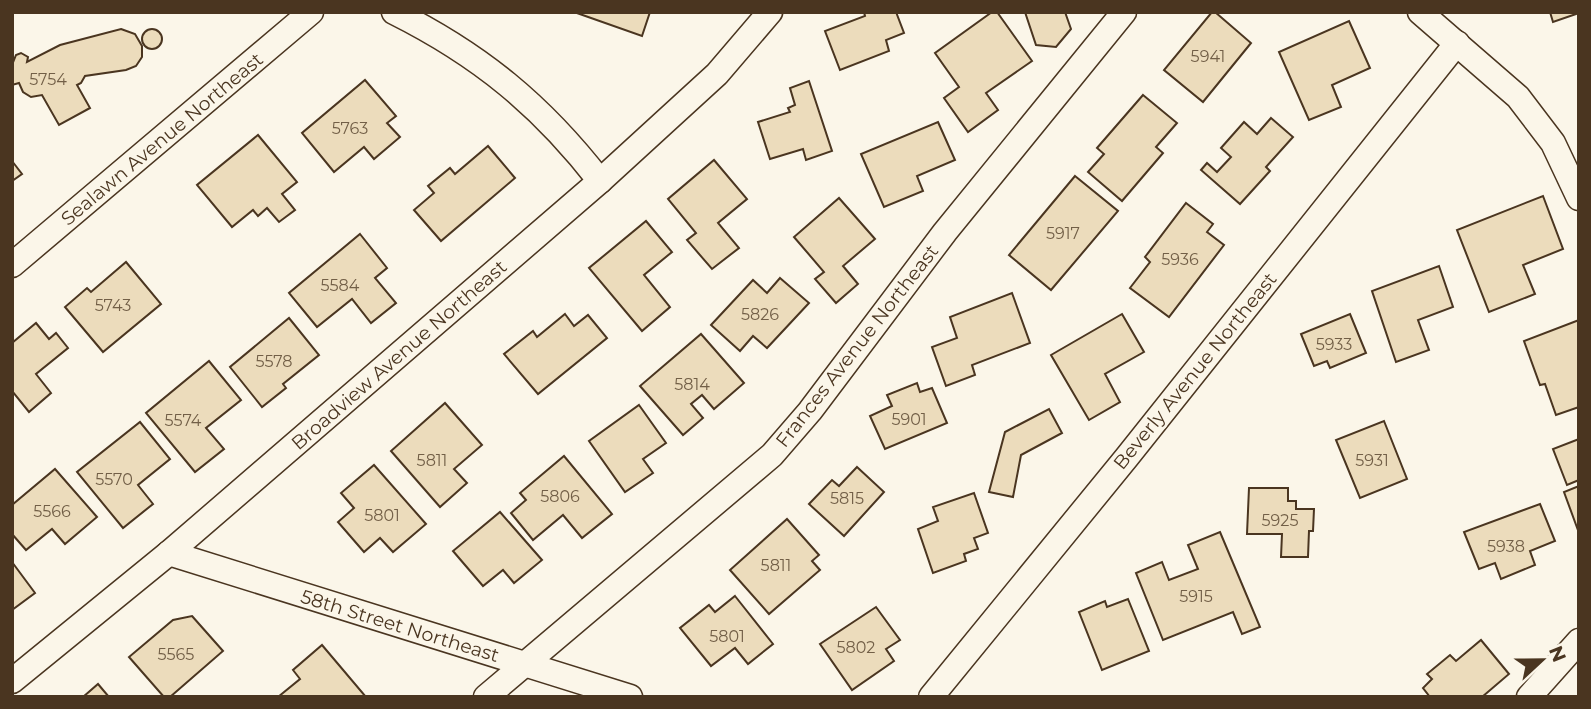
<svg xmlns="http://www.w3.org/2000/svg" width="1591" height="709" viewBox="0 0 1591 709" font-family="Montserrat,sans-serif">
<rect width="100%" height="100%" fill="#fbf6e9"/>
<g fill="#ecdcbc" stroke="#4a3520" stroke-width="2">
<polygon points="574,12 650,12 642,36"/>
<polygon points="864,12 896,12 904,33 886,40 889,51 840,70 825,31 865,16"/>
<polygon points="992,12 997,12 1032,61 986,93 998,110 968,132 944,98 959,87 935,53"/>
<polygon points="1025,12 1065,12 1071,29 1056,47 1036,45"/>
<polygon points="1212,12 1215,12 1251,43 1203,102 1164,70"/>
<polygon points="1550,12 1579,12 1579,13 1553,22"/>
<polygon points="1349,21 1370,68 1332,85 1341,107 1309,120 1279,52"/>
<polygon points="121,29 135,34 142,46 142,57 136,66 126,70 85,76 81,83 77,85 90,108 59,125 42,95 31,97 23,92 19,83 12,85 12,65 16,55 21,53 28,57 27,62 60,45"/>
<circle cx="152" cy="39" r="10"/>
<polygon points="365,80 396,116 387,123 400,137 374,159 364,147 334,172 302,133"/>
<polygon points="809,81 832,151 806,160 803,149 770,159 758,122 790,112 788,108 795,105 790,88"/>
<polygon points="1143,95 1177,123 1156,147 1163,153 1122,201 1088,172 1104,154 1097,148"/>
<polygon points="1271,118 1293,137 1266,167 1270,171 1240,204 1201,170 1207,163 1217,172 1231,157 1221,148 1244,122 1257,134"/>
<polygon points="938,122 955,160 917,176 923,191 884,207 861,154"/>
<polygon points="258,135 297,182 282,194 295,210 279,222 267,208 258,216 253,210 232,227 197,185"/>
<polygon points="488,146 515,178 441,241 414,210 434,193 428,186 450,168 455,174"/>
<polygon points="714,160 747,199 718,223 739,248 712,269 687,240 696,233 668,199"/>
<polygon points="12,161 22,174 12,181"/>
<polygon points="1075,176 1118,211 1051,290 1009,255"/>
<polygon points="1543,196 1563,249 1523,265 1535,294 1489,312 1457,230"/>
<polygon points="839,198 875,239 843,266 858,284 836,303 815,279 824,272 794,237"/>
<polygon points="1186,203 1213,224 1207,232 1224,245 1169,317 1130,288 1150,262 1145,257"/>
<polygon points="646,221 672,252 644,275 670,307 642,331 589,268"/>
<polygon points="360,234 387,268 375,278 396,303 371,323 352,299 317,327 289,293"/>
<polygon points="126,262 161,304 103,352 65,307 87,288 91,292"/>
<polygon points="1439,266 1453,307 1418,320 1429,350 1396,362 1372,291"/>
<polygon points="780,278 809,303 767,348 753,336 740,351 711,325 753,280 767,293"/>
<polygon points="1012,293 1030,343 972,365 975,375 946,386 932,347 957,338 950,317"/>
<polygon points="565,314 574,326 588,315 607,338 538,394 504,354 533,331 537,337"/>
<polygon points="1122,314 1144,352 1105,374 1120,402 1089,420 1051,355"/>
<polygon points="1350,314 1366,353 1330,368 1327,361 1314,366 1301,334"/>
<polygon points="289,318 319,355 283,384 286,388 262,407 230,367"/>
<polygon points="1579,320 1579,407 1556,415 1545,384 1540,385 1524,341"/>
<polygon points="36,323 49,339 56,333 68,348 36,374 51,393 29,412 12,391 12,343"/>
<polygon points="701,334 744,383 714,409 702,395 691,404 703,418 683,435 640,386"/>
<polygon points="209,361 241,400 206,428 224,449 195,472 146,413"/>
<polygon points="917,383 920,392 932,388 947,423 885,449 870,416 892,406 887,395"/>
<polygon points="445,403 482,445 454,469 467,483 440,507 391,451"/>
<polygon points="639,405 666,443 643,459 653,473 625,492 589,441"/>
<polygon points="1049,409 1062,433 1021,455 1013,497 989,492 1005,432"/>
<polygon points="1384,421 1407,479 1360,498 1336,440"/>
<polygon points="140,422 170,459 138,485 153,504 123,528 77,472"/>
<polygon points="1579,439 1579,480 1567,485 1553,449"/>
<polygon points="564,456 612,514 582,538 563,515 533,540 511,513 526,500 520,493"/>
<polygon points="374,465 426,524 393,552 380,538 364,552 338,522 354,508 341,493"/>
<polygon points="857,467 884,492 844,536 809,504 832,480 839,486"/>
<polygon points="55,469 97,517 65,544 52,529 26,550 12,534 12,505"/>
<polygon points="1579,486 1579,533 1564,492"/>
<polygon points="1249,488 1288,488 1288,501 1296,501 1296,509 1314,509 1313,531 1309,531 1308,557 1281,557 1282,534 1247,534"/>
<polygon points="974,493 988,533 974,538 978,549 964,554 966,561 933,573 918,529 938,521 933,507"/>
<polygon points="1540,504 1555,541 1530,551 1535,565 1501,579 1495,563 1479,569 1464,532"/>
<polygon points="500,512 542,560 514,583 503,570 483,586 453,551"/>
<polygon points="787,519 819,555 812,561 820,570 769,614 730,570"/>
<polygon points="1220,532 1260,627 1242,634 1233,612 1163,640 1136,573 1162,562 1169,580 1198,569 1188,545"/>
<polygon points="12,562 35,593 12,610"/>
<polygon points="735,596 773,644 748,664 735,648 711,666 680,628 709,605 715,612"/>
<polygon points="1128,599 1149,651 1102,670 1079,612 1105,601 1107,607"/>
<polygon points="876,607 900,640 886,649 894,661 852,690 820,644"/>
<polygon points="192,616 223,651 170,697 164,697 129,657 173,620"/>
<polygon points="1481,640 1509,674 1482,697 1430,697 1423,688 1432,679 1427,674 1450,655 1456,661"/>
<polygon points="322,645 366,697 278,697 300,679 293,670"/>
<polygon points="98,684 109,697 83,697"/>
</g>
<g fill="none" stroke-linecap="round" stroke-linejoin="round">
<g stroke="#4a3520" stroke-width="27">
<g id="street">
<path d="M394 12C480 55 541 105 600 181"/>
<polyline points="1420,12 1518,97 1553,143 1579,198"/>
<polyline points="12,265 311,12"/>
<polyline points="169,553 630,697"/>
<polyline points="12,681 169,553 600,181 717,74 770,12"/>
<polyline points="486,697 772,455 810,411 945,232 1124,12"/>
<polyline points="931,697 1127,457 1457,43"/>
<polyline points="1529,697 1579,641"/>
</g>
</g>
<use href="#street" stroke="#fbf6e9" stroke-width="24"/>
</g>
<g text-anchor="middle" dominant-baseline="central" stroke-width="5" stroke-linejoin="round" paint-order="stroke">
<g font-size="16" fill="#725f47">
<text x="1208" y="56">5941</text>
<text x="48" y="79">5754</text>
<text x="350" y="128">5763</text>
<text x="1063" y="233">5917</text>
<text x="1180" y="259">5936</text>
<text x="340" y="285">5584</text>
<text x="113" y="305">5743</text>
<text x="760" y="314">5826</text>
<text x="1334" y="344">5933</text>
<text x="274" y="361">5578</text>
<text x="692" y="384">5814</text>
<text x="909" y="419">5901</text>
<text x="183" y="420">5574</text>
<text x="432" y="460">5811</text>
<text x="1372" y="460">5931</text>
<text x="114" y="479">5570</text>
<text x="560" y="496">5806</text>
<text x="847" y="498">5815</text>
<text x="52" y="511">5566</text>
<text x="382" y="515">5801</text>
<text x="1280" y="520">5925</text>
<text x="1506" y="546">5938</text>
<text x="776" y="565">5811</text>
<text x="1196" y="596">5915</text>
<text x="727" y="636">5801</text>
<text x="856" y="647">5802</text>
<text x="176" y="654">5565</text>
</g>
<g font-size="19" fill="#4a3520" stroke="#fbf6e9">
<text transform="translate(162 139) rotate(-40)">Sealawn Avenue Northeast</text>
<text transform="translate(857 346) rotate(-52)">Frances Avenue Northeast</text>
<text transform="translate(399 355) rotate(-41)">Broadview Avenue Northeast</text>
<text transform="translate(1195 371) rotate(-51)">Beverly Avenue Northeast</text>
<text transform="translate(400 626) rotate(17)">58th Street Northeast</text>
</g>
</g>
<rect width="1591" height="709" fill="none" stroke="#4a3520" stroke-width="28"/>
<g transform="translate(1542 660) rotate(68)" stroke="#fbf6e9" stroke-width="5" paint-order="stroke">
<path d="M0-5L12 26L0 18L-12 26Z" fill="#4a3520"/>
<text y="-10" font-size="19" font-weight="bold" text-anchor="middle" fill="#4a3520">N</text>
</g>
</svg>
